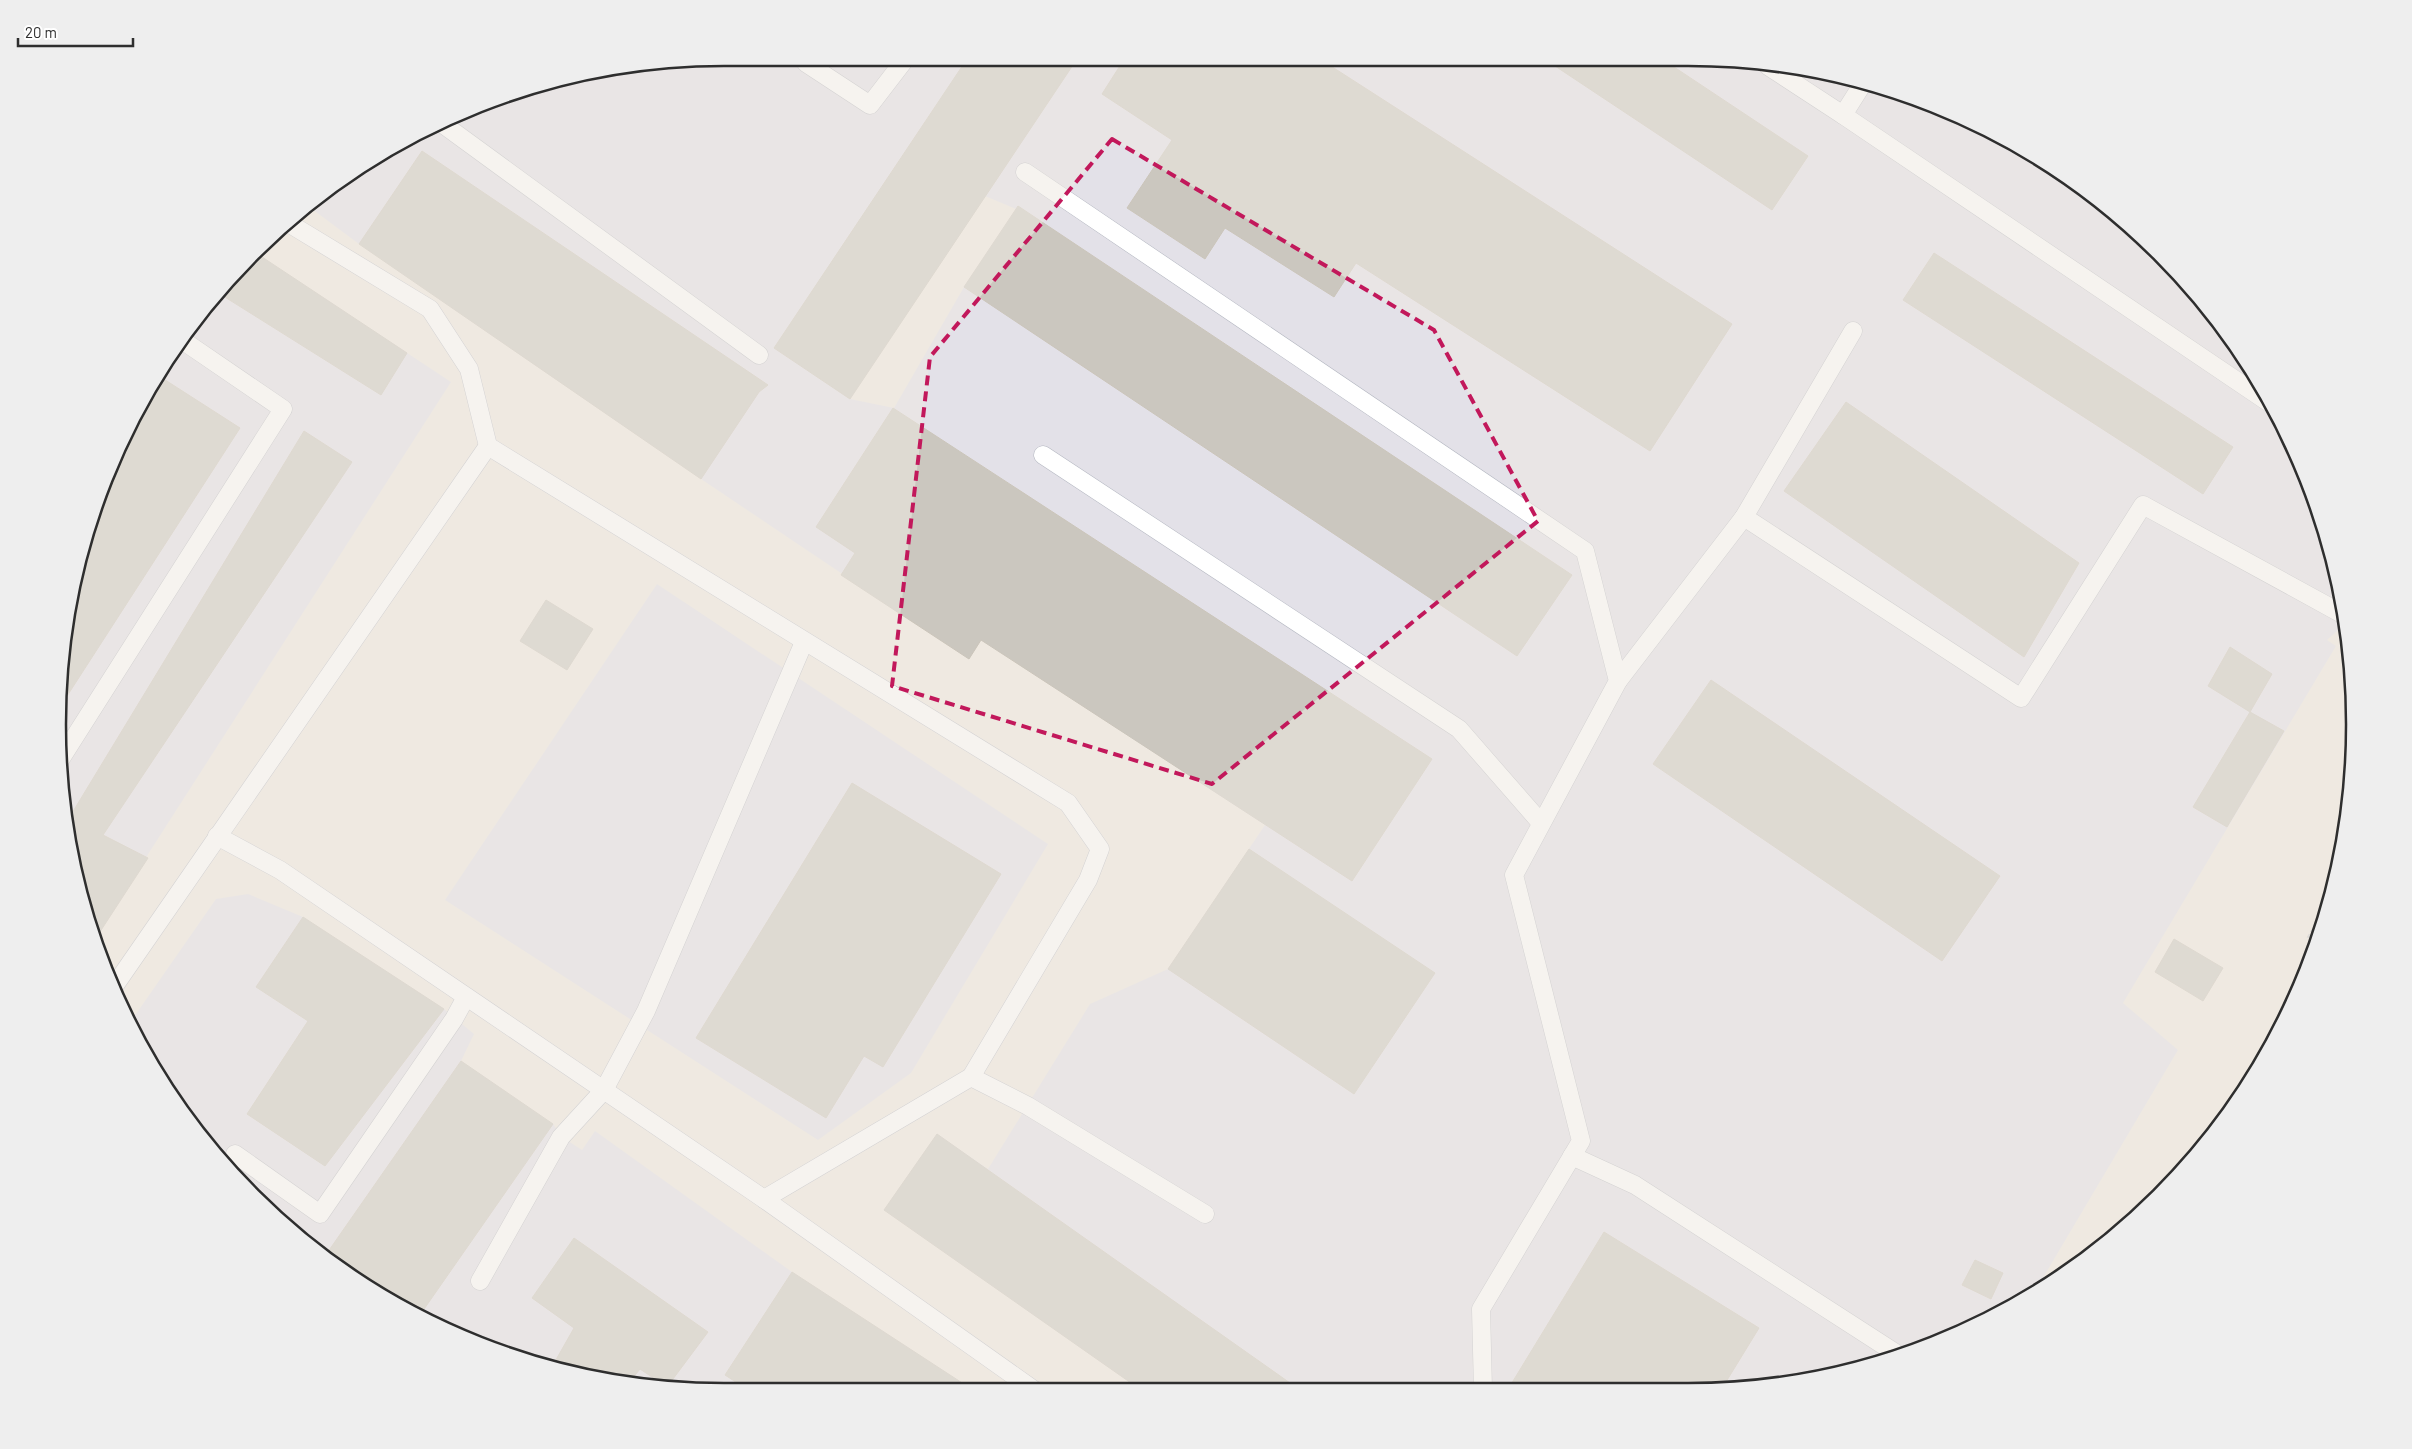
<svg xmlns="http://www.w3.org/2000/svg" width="2412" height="1449" viewBox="0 0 2412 1449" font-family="Barlow,sans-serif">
<rect width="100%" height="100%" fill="#efe9e1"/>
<g fill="#e3e1e8" fill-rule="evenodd">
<path d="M1731 59 1902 93 2058 170 2159 253 2242 354 2304 470 2342 595 2345 624 2327 640 2336 646 2123 1003 2178 1050 2034 1293 2021 1302 1860 1369 1731 1390H1141L884 1210 937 1134 988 1169 1090 1004 1168 969 1265 825 981 640 969 659 701 479 359 244 308 206 319 195 429 126 510 93 637 63ZM985 196 1016 209 964 287 894 408 850 399Z"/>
<polygon points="259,255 451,382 93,940 63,812 58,724 63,637 93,510 126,429 195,319"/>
<polygon points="657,584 1048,844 911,1073 818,1140 445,900"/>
<polygon points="248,894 303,917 444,1009 474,1034 461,1061 553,1124 562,1137 582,1150 595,1131 792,1272 973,1390 681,1390 510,1356 354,1279 253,1196 195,1130 129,1024 216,899"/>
</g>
<g fill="#cbc7bf" stroke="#cbc5ba">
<polygon points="1662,59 1808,156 1772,210 1546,60"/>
<polygon points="1123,61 1323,61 1732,324 1650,451 1356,263 1334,297 1225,228 1205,259 1127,208 1172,140 1102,94"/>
<polygon points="965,62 1075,62 850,399 774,348"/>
<polygon points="422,151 768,385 759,392 701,479 359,244"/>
<polygon points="1018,206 1572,575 1517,656 964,287"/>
<polygon points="1934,253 2233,447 2203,494 1903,300"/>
<polygon points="259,255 407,353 381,395 220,294"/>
<polygon points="159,376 240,428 58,710 63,637 93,510 126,429"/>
<polygon points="1846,402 2079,563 2024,657 1784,491"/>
<polygon points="893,408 1432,759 1352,881 981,640 969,659 841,575 855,553 816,527"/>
<polygon points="304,431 352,462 103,835 148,858 94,941 66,823"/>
<polygon points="546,600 593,629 567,670 520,641"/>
<polygon points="2230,647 2272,674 2250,712 2208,686"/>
<polygon points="1711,680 2000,876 1942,961 1653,764"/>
<polygon points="2250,712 2284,731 2227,827 2193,807"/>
<polygon points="852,783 1001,874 883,1067 864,1056 826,1118 696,1038"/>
<polygon points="1249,849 1435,973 1354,1094 1168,969"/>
<polygon points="303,917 444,1009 325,1166 247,1114 308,1021 256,987"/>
<polygon points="2174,939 2223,968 2203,1001 2155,972"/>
<polygon points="461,1061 553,1124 422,1312 354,1279 325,1256"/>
<polygon points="937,1134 988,1170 1300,1390 1141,1390 884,1210"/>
<polygon points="1604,1232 1759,1328 1721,1390 1517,1390 1510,1386"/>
<polygon points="574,1238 708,1332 667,1387 640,1369 631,1380 553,1365 574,1328 532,1298"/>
<polygon points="1975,1260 2003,1273 1991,1299 1962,1285"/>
<polygon points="792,1272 973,1390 748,1390 725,1375"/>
</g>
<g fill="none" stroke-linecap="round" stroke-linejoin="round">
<g stroke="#b4b7c1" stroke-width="19">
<g id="lane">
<polyline points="806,63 870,105 903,62"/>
<polyline points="1768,66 1843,115"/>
<polyline points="1862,85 1843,115 2268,402"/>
<polyline points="440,122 759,355"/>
<polyline points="1025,172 1585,551 1618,681 1514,875 1581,1141 1481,1309 1483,1390"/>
<polyline points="290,224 430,309 469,369 488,446"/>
<polyline points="1043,455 1459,729 1541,823"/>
<polyline points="1744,517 2021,698 2143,505 2344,615"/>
<polyline points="1618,681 1744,517 1853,331"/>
<polyline points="60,760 283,409 182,340"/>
<polyline points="217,836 280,870 764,1199 1034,1390"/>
<polyline points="113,988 488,446 1068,803 1100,849 1088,880 971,1077 764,1199"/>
<polyline points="971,1077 1028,1106 1205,1214"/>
<polyline points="235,1154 320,1214 454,1019 466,997"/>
<polyline points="1572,1156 1635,1185 1897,1354"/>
<polyline points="480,1281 561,1137 604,1090 646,1011 804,642"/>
</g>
</g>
<polyline stroke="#c9c9c9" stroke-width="3" stroke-dasharray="4 2.5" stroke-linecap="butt" points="2308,938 2325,910"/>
<use href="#lane" stroke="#fff" stroke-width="18"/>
</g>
<path d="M0 0H2412V1449H0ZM1112 139 1434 330 1538 521 1212 784 892 686 930 357Z" fill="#efe9e1" fill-opacity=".55" fill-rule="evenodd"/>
<path fill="none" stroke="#c2185b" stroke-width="4" stroke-dasharray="10 6" stroke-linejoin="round" d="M1112 139 1434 330 1538 521 1212 784 892 686 930 357Z"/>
<path d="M0 0H2412V1449H0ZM724 66H1688A658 658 0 0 1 2346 724V725A658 658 0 0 1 1688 1383H724A658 658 0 0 1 66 725V724A658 658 0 0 1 724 66Z" fill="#eee" fill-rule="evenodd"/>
<path fill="none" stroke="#2e2e2e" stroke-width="2.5" d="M724 66H1688A658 658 0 0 1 2346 724V725A658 658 0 0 1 1688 1383H724A658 658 0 0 1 66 725V724A658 658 0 0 1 724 66Z"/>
<path d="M18 38v8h115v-8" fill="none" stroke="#2e2e2e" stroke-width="2.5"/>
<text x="25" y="38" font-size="15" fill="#2e2e2e" stroke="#ffffff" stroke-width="4" paint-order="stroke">20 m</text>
</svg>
